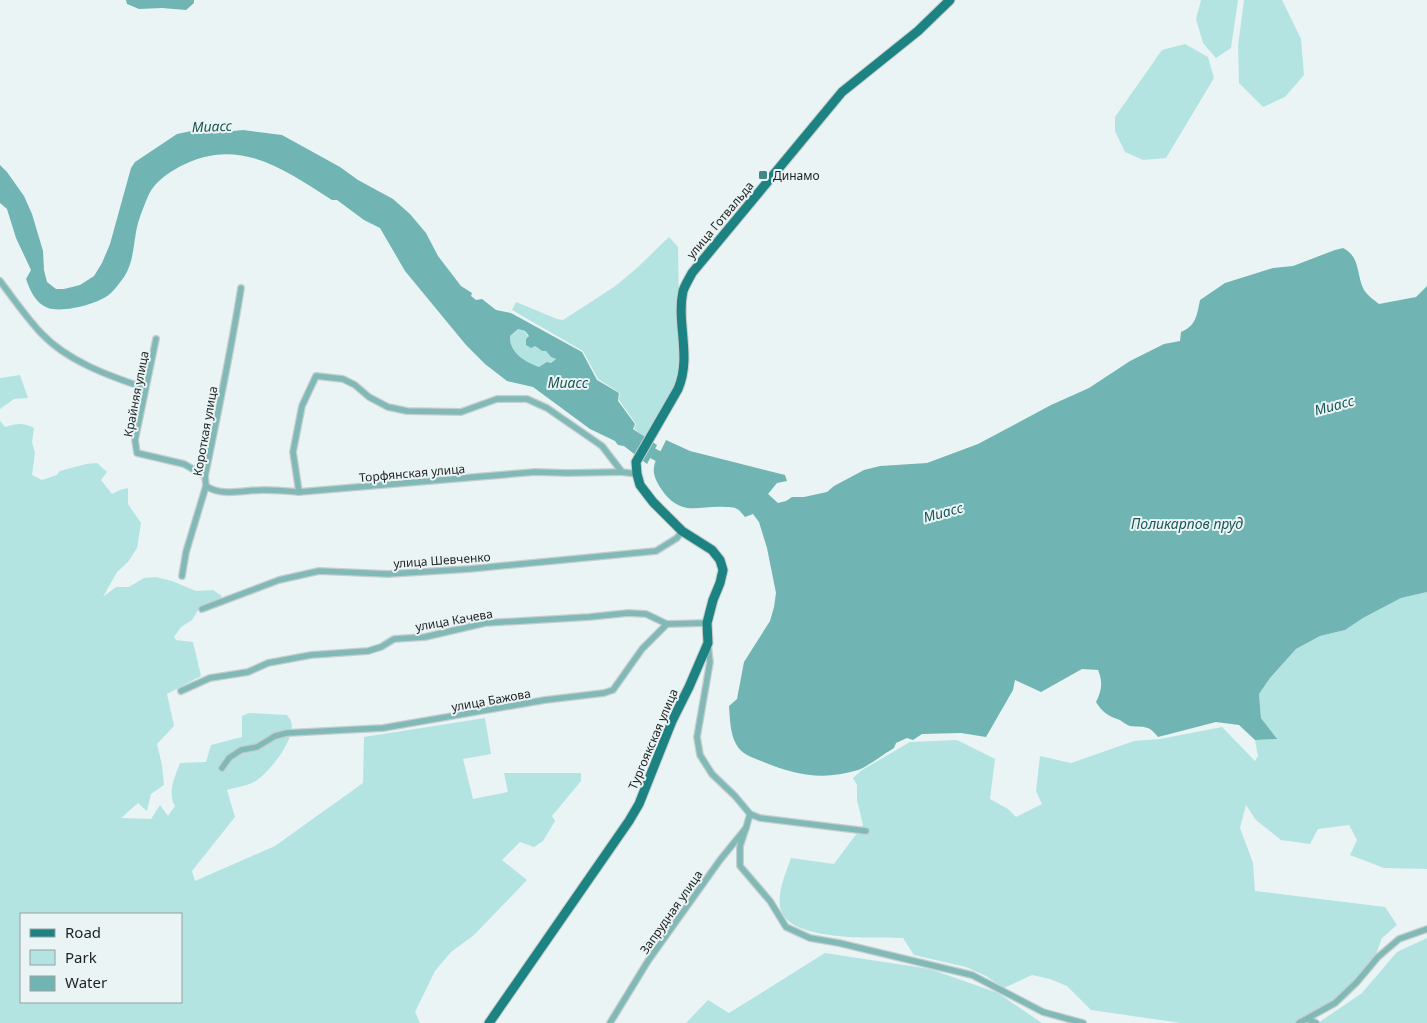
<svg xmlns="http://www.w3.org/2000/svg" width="1427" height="1023" viewBox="0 0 1427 1023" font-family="'Noto Sans',sans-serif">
<rect width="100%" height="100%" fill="#eaf4f4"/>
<g fill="#b3e4e2" fill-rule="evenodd">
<polygon points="1201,0 1238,0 1231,48 1216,58 1203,43 1196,19"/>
<polygon points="1244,0 1282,0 1301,39 1304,75 1285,97 1263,107 1239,83 1238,46"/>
<polygon points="1185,44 1208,57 1214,78 1166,158 1143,160 1125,152 1115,131 1115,117 1162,50"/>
<polygon points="669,237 678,247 680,376 645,438 634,428 636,424 619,400 620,393 598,379 583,351 512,310 516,302 557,319 563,320 614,287 637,268"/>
<path d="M518 329 524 331C531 339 535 351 546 351L551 357 556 359 551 363H547L539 368C525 362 509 352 510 336Z"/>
<polygon points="20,375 28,398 14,399 0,409 0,378"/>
<path d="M0 421 5 427C16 424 23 422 34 428L32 442 35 453 32 475 42 480 57 475 60 471 86 464 97 463 107 472 101 480 112 494 120 490 128 488V504L141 523 137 548 128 562 117 572 103 597 116 587H129L144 578 156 577 172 581 196 591 213 590 222 596 218 602 200 607 192 620 181 627 174 637 176 640 193 642 201 676 167 694 174 726 157 744 162 765 164 785 151 794 147 811 138 803 121 818 151 819 160 805 168 816 175 806C167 793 175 776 180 763L206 762 211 745 242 737V716L249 713 287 715C288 717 290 719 291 721 297 738 270 771 257 780 250 786 236 787 227 790L235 817 192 871 195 881 275 846 363 783 364 737 485 718 491 754 463 759 473 799 508 792 504 773H581V781L552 816 555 821 543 841 534 847 520 842 502 860 527 880 474 935 451 952 435 971 415 1012 420 1023H0ZM21 914H181V1002H21Z"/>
<path d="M1427 592V869L1384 868 1350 855 1357 840 1349 825 1318 829 1310 844 1281 840 1256 820 1246 805 1240 828 1253 863 1255 891 1385 907 1397 925 1382 938 1371 967 1344 995 1297 1023H1181L1091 1010 1067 986 1050 979 1032 975 1004 988 986 976 966 967 914 955 903 938C877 937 784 943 780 906 778 889 786 873 791 858L834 864 863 825 857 800V785L853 778 862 770 910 742 957 740 995 759 990 799 1008 809 1016 817 1042 804 1036 791 1040 756 1071 763 1134 741 1160 739 1222 727 1255 761 1258 756 1255 740 1276 739 1261 718 1259 694 1270 678 1296 649 1320 636 1345 630 1363 618 1401 598Z"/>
<polygon points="1427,938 1427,1023 1318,1023 1362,993 1397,952"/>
<polygon points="825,953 930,969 998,993 1042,1023 686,1023 708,1000 729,1013"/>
</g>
<g fill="#70b5b3" fill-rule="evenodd">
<polygon points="126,0 194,0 194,3 186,10 162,8 139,9 127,4"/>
<path d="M210 127 223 132 243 130 282 135 340 167 358 180 393 199 410 214 426 233 438 256 461 286 472 293 471 296 476 300 482 299 496 310 511 313 582 352 597 380 619 393 618 401 635 424 633 429 657 445 647 464 624 446 618 445 615 441 590 429 533 387 507 381 485 364 466 345 405 271 380 228 364 220 337 200H332C283 169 238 135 179 167 168 173 155 182 149 194 145 203 141 213 138 223 133 241 135 260 124 277 120 282 116 288 112 292 101 304 63 313 48 308 35 303 30 290 26 279L31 270 16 238 7 209 0 203V165L7 172 24 196 32 214 43 251 44 270 47 282 56 289H64L80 285 94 276 102 263 110 244 131 168 135 162 177 134ZM518 329 525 331 529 336 526 339V345L531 348 535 346 542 351H546L551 357 556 359 551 363 547 362 539 367C525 362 509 352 510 336Z"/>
<path d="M1343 248C1361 257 1356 275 1364 290 1367 295 1374 300 1379 304L1416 297 1427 286V592L1401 598 1363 618 1345 630 1320 636 1296 649 1270 678 1259 694 1261 718 1277 739 1255 740 1239 725 1216 722 1158 737C1148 724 1144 728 1130 726 1127 725 1123 722 1120 720 1108 716 1102 712 1096 702 1102 690 1103 682 1098 670L1082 669 1041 692 1015 680 1013 690 986 737 961 733 922 734 913 740 907 738 896 743 894 748C885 753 867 767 858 770 822 781 795 775 761 761 751 757 741 754 736 744 730 733 730 719 729 706L737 699 744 662 770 621 774 607 776 593 767 548 759 522 753 514 745 517C743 515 740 510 737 509 734 507 728 507 725 507 700 505 683 517 664 493 646 468 655 464 666 440L690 451 785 475 787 481 777 483 768 494 778 503 786 501 792 497H804L827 492 834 486 864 470 880 466 927 463 978 444 1051 405 1089 388 1130 361 1164 344 1180 341 1181 332C1196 326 1197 315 1200 300L1225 283 1273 268 1293 266 1335 250Z"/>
</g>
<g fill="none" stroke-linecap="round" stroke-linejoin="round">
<polyline stroke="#70b5b3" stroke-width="11" points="639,446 671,463"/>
<g stroke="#c5cece" stroke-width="8">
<g id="street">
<path d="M0 281C13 298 26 317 41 333 67 361 109 376 145 388"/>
<polyline points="156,339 135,440 137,453 184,464 205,476"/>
<path d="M206 486C222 497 244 490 264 490 275 490 287 491 299 492L535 472 568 473 622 472"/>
<polyline points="299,492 293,452 302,406 316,376 343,379 355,385 369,397 388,407 407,411 461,412 497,399 527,399 547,408 602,446 622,472 637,474"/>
<path d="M182 576 186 552 206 486 205 476C218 413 231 351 241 288"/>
<polyline points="202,609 279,580 319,571 388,574 469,569 656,551 677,538 682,531"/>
<polyline points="708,645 710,662 697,737 700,755 712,774 735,796 750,814 760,818 866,831"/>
<polyline points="181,691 210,678 248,672 268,663 311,655 368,651 381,647 394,639 425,637 485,623 589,617 628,613 646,614 667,624 707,623"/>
<polyline points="222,768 229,758 241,750 257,747 275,736 287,733 383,728 545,700 604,693 613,690 642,649 667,624"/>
<polyline points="746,828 740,846 740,866 770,901 786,927 810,938 839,943 972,975 1043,1012 1083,1023"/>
<polyline points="1308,1019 1316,1023"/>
<polyline points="610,1023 648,961 720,860 746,828 750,814"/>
<polyline points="1299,1023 1335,1003 1357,982 1378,957 1399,939 1427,929"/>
</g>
</g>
<g stroke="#c5cece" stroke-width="11">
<path id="primary" d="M489 1023 629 821 639 804 672 721 689 687 708 643 707 623 713 600 720 583 723 570 720 560 712 550 682 531 653 502 640 485 637 474 636 462 678 389C692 357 676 323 683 291 685 285 689 279 692 273L842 92 918 31 950 0"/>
</g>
<use href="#street" stroke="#81b9b7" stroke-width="5.5"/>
<use href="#primary" stroke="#1c8382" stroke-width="9"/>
</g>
<rect fill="#418988" stroke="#eaf4f4" stroke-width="2" x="758" y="170" width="10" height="10" rx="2.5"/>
<g text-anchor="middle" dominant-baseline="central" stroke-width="4" stroke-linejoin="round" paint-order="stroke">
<g font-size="12" fill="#1e2121" stroke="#eaf4f4" text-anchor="start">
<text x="773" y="175">Динамо</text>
</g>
<g font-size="12" fill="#1e2121" stroke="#eaf4f4">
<text transform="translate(720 220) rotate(-50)">улица Готвальда</text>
<text transform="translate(136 394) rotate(-79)">Крайняя улица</text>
<text transform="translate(205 431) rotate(-80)">Короткая улица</text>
<text transform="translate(412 473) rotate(-5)">Торфянская улица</text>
<text transform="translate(442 560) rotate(-4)">улица Шевченко</text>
<text transform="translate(454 620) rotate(-10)">улица Качева</text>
<text transform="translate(491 700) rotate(-10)">улица Бажова</text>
<text transform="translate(653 739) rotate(-67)">Тургоякская улица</text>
<text transform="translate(671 912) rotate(-55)">Запрудная улица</text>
</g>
<g font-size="14" font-style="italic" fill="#1b5656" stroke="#eaf4f4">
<text transform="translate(212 126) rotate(-2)">Миасс</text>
<text x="568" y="382">Миасс</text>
<text transform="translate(1334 405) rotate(-15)">Миасс</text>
<text transform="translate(943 512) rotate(-15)">Миасс</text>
<text x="1187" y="523">Поликарпов пруд</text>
</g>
</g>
<rect x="20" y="913" width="162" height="90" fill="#eaf4f4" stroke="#98a0a0"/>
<rect x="30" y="929" width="25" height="8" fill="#1c8382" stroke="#98a0a0"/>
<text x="65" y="938" font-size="15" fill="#1e2121">Road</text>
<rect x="30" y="950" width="25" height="15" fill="#b3e4e2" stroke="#98a0a0"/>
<text x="65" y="963" font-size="15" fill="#1e2121">Park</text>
<rect x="30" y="976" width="25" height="15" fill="#70b5b3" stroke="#98a0a0"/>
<text x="65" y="988" font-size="15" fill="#1e2121">Water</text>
</svg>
